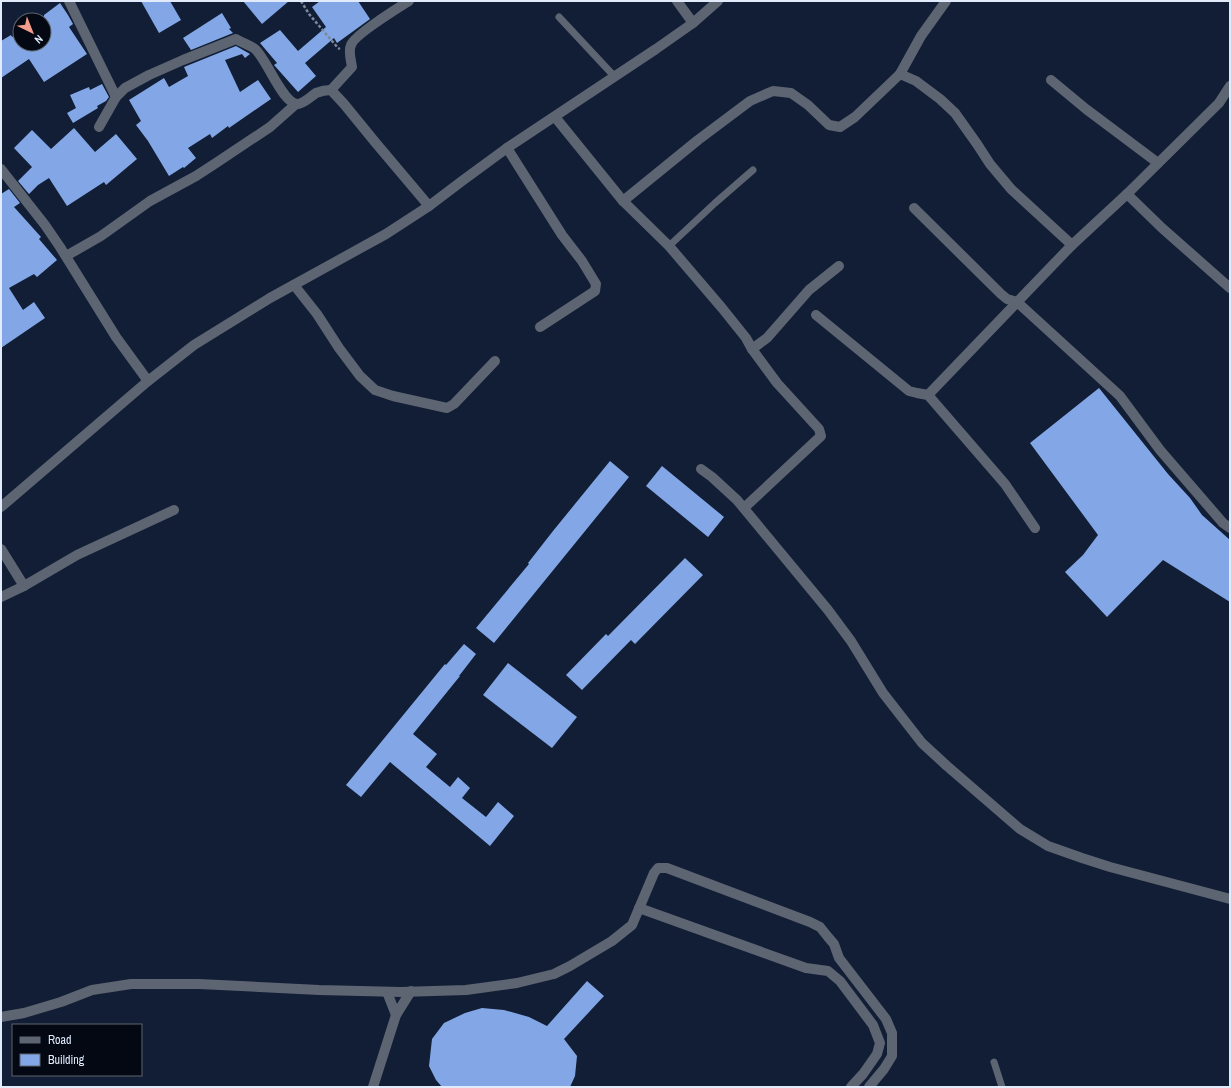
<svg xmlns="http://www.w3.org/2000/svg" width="1231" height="1088" viewBox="0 0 1231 1088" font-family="'Archivo Narrow',sans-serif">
<rect width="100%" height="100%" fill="#111e35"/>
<g fill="#83a7e6">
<polygon points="141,1 170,1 181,20 159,33"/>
<polygon points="243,1 289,1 262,24"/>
<polygon points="320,1 358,1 370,19 337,43 334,38 305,63 316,76 298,92 274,65 277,63 260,43 280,30 298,51 326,27 312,7"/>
<polygon points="60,3 68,15 73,24 69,27 87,54 44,82 29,59 1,78 1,41 11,35 12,37 20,32 20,44 44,44 44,15"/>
<polygon points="222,13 231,28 229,29 233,33 191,50 183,38"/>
<polygon points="236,46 250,54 245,58 242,54 225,60 240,92 258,80 271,99 229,128 228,126 212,138 210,134 188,148 196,158 184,168 183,167 169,176 148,141 136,125 141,121 129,100 164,78 169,87 188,76 184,67"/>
<polygon points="102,84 109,97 106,101 97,106 98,108 73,123 67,113 76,108 70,95 89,87 90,90"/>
<polygon points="74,128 95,152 116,134 137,159 106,185 104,182 67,206 49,178 38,185 29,194 18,181 32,167 14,148 32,130 51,149"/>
<polygon points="9,189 20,203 14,207 41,237 39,239 57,260 37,277 34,274 9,288 23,310 34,302 45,318 1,348 1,194"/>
<polygon points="1099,388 1168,474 1190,498 1202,515 1230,540 1230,602 1163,560 1107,617 1065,572 1083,555 1098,535 1030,443"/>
<polygon points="610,461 629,477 494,643 476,628 529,564 528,563 553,531"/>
<polygon points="662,466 724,517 708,537 646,486"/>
<polygon points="685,558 703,575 635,644 631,640 582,690 566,675 606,634 608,636"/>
<polygon points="464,644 476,654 459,676 460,676 413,734 437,754 426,767 450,787 458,777 470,788 462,798 486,817 498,802 514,816 490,846 390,762 361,797 346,785 445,664 446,665"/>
<polygon points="508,663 577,717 552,748 483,695"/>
<polygon points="587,981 604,996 564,1039 577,1056 575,1076 570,1087 442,1087 436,1080 429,1066 432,1039 444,1023 465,1013 482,1008 504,1010 529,1017 547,1026"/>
</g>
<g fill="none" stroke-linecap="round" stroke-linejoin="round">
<polyline stroke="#7d889b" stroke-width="2.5" stroke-dasharray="3 2" stroke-linecap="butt" points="301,1 309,14 338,48 340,49"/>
<g stroke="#5e6572" stroke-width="7">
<polyline points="559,17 614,76"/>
<polyline points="669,246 715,203 753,170"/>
<polyline points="994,1062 1002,1087"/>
</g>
<g stroke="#5e6572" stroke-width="10">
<polyline points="69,1 116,97"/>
<path d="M409 1C398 8 354 35 351 45 348 51 351 60 352 67L331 90 344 104 375 142 429 206"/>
<polyline points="677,1 693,23"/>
<polyline points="900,74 916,81 940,99 955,113 977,144 990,164 1011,189 1072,245"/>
<polyline points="1051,80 1086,109 1158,163"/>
<polyline points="555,117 623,201 669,246 722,308 746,338 752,349 767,338 809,290 839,266"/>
<path d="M99 127 116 97 125 88 149 75 183 60 236 39C241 42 253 47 255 49 267 59 283 105 298 104 305 103 310 97 316 93 321 91 326 90 331 90"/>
<polyline points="507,148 562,235 582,261 596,284 595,291 540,327"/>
<polyline points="1,169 45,225 60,247 116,337 148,381"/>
<polyline points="1127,194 1162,228 1230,288"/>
<polyline points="623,201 698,140 750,101 773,91 791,93 808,105 829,125 840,127 855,117 900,74 921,36 946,1"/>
<polyline points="914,208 1001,294 1007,299 1017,302 1120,396 1160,450 1223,523 1230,528"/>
<polyline points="66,256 101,236 150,201 196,176 216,163 270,127 296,104"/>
<polyline points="294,285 317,314 339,348 360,376 375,390 393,396 447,408 454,404 495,361"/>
<polyline points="816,315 909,391 917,393 928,395 1005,484 1035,528"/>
<polyline points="928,395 1072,245 1127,194 1219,103 1230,86"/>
<polyline points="701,469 712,477 737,500 828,610 851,641 883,693 922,743 947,766 1020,829 1048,846 1082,858 1110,867 1230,899"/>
<polyline points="1,507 148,381 194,345 270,298 386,234 429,206 462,181 507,148 656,49 693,23 718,1"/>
<polyline points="744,508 821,436 819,429 777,383 752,349"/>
<polyline points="1,549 24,586"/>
<polyline points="1,597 24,586 77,555 174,510"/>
<polyline points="639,908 806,968 828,971 840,981 873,1025 880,1043 877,1054 863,1074 851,1087"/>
<polyline points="387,992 396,1015"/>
<polyline points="1,1017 24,1013 61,1002 92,990 131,984 199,984 319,990 401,992 466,990 517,983 554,974 570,966 612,941 632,925 654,873 658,868 667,868 810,922 820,927 828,937 834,944 839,958 886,1019 892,1033 892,1056 884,1069 869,1087"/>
<polyline points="373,1087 396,1015 411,991"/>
</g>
</g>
<rect width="1231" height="1088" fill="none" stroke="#e1ebfb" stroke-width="4"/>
<rect x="12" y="1024" width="130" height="52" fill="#040812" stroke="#5c636f"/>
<rect x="20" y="1037" width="20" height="6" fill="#5e6572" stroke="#5c636f"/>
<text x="48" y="1044" font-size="12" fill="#e1ebfb">Road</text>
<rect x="20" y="1054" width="20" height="12" fill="#83a7e6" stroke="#5c636f"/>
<text x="48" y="1064" font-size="12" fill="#e1ebfb">Building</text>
<g transform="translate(32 32) rotate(137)"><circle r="19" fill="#040812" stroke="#5c636f"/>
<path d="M0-3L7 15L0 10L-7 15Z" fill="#f49d8c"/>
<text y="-6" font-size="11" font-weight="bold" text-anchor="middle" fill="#e1ebfb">N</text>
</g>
</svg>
